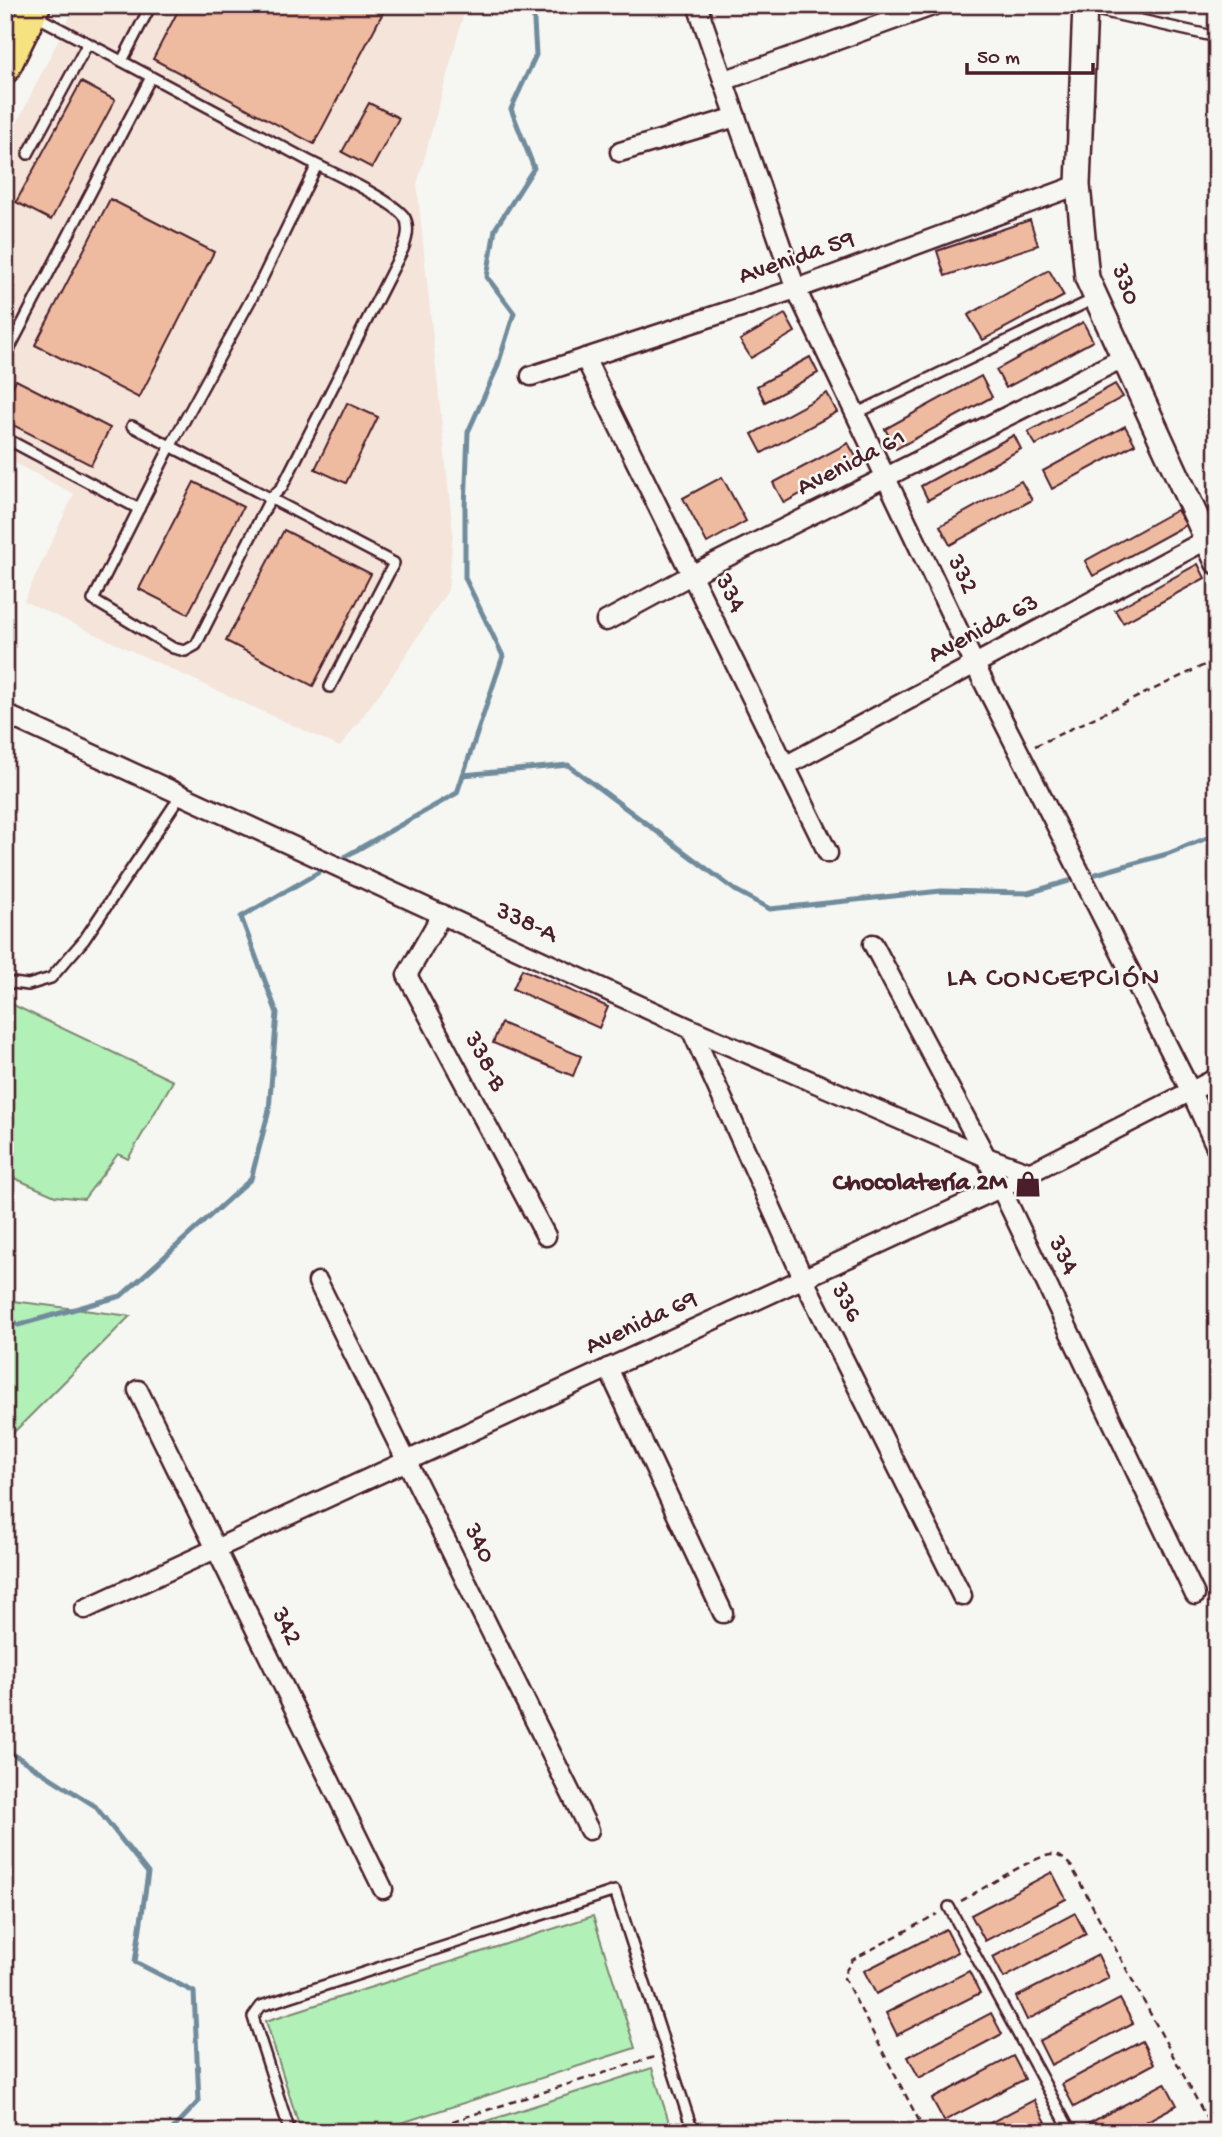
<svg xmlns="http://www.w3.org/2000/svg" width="1222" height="2137" viewBox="0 0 1222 2137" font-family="'Gochi Hand',sans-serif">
<rect width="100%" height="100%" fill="#f6f6f2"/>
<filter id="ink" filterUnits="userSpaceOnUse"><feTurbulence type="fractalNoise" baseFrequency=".0143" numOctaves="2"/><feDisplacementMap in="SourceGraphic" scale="14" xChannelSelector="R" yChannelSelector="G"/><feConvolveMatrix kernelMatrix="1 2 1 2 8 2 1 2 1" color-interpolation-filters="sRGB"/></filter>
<g filter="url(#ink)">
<polygon fill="#f4e4d9" points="76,5 466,5 417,185 453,533 448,590 390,679 340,747 24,601 74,494 5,458 5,147"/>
<g fill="#b1f0b7" stroke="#7e8871" stroke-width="2">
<polygon points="5,1001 173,1081 128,1159 118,1154 84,1199 55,1196 5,1174"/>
<polygon points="5,1300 130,1316 5,1441"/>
<polygon points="593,1916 635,2048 373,2132 301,2132 266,2021"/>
<polygon points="652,2068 672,2132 453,2132"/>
</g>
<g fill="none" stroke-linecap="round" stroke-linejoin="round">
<g stroke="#708c9c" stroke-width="5">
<polyline points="463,775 568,765 735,890 770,909 941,891 1028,893 1069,881"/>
<polyline points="346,856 457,793 503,656 465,578 465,508 468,432 497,368 514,313 487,277 495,229 534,168 511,109 536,55 533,5"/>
<polyline points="1096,874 1167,854 1217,834"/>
<polyline points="5,1313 18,1325 121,1296 251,1179 269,1110 277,1013 241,917 319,872"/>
<polyline points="5,1749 95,1806 148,1873 135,1962 194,1992 199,2101 170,2132"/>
</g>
</g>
<g fill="#eebaa0" stroke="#4a1f2b" stroke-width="2">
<polygon points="181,5 387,5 314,144 153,59"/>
<polygon points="81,82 115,100 51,220 16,202"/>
<polygon points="369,103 399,118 372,168 342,152"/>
<polygon points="110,199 214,252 139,398 35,345"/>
<polygon points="1030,220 1038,245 945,276 937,251"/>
<polygon points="1049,270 1064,296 983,340 968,315"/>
<polygon points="785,314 795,332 751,358 740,340"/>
<polygon points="1083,322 1093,341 1006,388 996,370"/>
<polygon points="810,357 818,373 765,402 757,386"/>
<polygon points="981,376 992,397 896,449 885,429"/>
<polygon points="16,380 110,428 91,465 5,421 5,400"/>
<polygon points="1115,384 1123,397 1036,445 1028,432"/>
<polygon points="827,393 837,412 762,453 752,434"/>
<polygon points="347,403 378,417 346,483 315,469"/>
<polygon points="1125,426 1135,444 1052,489 1043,471"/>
<polygon points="1014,435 1021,449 928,500 921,486"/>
<polygon points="848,443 859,462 784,503 773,483"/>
<polygon points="722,477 746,521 707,543 683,498"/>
<polygon points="1021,481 1032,500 950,545 940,526"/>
<polygon points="194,482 243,507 188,614 139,589"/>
<polygon points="1177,510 1186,525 1093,576 1085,561"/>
<polygon points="284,530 371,574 313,686 226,641"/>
<polygon points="1198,564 1205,578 1123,623 1115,610"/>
<polygon points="522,969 608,1007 599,1028 513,989"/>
<polygon points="501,1023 581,1056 573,1076 493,1043"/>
<polygon points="1052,1872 1066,1899 985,1941 971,1915"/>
<polygon points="1075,1913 1086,1934 1004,1978 993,1957"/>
<polygon points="946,1929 958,1952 876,1994 864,1971"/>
<polygon points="1098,1955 1109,1978 1027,2020 1016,1997"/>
<polygon points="969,1971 980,1993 897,2035 886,2013"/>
<polygon points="1120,1999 1133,2023 1051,2065 1039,2041"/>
<polygon points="991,2013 1002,2034 919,2078 908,2057"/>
<polygon points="1142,2041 1154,2064 1074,2107 1062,2084"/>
<polygon points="1013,2056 1025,2079 944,2121 932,2099"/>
<polygon points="1165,2083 1177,2105 1127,2132 1085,2132 1082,2127"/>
<polygon points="1034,2100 1046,2122 1027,2132 973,2132"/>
</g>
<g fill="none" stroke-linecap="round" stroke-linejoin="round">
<g stroke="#4a1f2b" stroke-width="14">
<g id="service">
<polyline points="1087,8 1217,37"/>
<path d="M34 15C126 63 217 112 309 161 329 171 395 201 405 218 410 228 407 239 403 249L282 487 270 499 196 645 185 651 173 648 93 600 170 447 261 281 317 165"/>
<polyline points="122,61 151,5"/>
<polyline points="28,154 88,43"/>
<polyline points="5,357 151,77"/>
<polyline points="855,414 1094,299"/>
<polyline points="132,426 394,563 330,687"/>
<polyline points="5,438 139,509"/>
<polyline points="5,982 28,985 51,978 84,940 181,795"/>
<polyline points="949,1907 1071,2132"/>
<polyline points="290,2132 253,2017 261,2006 615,1891 693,2132"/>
</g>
</g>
<g stroke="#4a1f2b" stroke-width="23">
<g id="minor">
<polyline points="697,5 796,289 975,665 1191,1092 1217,1149"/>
<polyline points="723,81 935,5"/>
<polyline points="620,152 736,117"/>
<polyline points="585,358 828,853"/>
<polyline points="531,376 796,289 1078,185"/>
<polyline points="606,621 691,575 1123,358"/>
<polyline points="5,714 691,1029 986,1157 1028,1172"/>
<polyline points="785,766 1206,540"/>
<polyline points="442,914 407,975 546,1236"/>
<polyline points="873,944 986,1157 1195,1595"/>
<polyline points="691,1029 803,1278 962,1596"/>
<polyline points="318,1282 589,1830"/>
<polyline points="608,1368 723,1613"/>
<polyline points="138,1390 383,1889"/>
<polyline points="85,1609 1000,1188 1217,1078"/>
</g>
</g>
<g stroke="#4a1f2b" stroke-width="28">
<polyline id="tertiary" points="1085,5 1078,185 1087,278 1217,562"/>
</g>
<g stroke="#4a1f2b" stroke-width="33">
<polyline id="primary" points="5,69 36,5"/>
</g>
<g stroke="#4a1f2b" stroke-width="2.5" stroke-dasharray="7 5" stroke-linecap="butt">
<polyline points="1035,746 1217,659"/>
<path d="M961 1901C980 1891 1034 1855 1052 1855 1061 1855 1065 1860 1071 1866L1214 2132"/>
<polyline points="418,2132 654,2057"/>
<polyline points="925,2132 843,1976 852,1960 937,1914"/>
</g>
<use href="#service" stroke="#f6f6f2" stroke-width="9"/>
<use href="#minor" stroke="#f6f6f2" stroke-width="18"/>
<use href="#tertiary" stroke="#f6f6f2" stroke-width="23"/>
<use href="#primary" stroke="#f7e281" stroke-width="28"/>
</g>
</g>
<defs>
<g id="shop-bare" transform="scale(2.1)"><path d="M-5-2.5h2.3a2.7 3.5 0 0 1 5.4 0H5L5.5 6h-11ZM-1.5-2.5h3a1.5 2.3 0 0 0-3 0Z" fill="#4a1f2b" stroke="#f6f6f2" stroke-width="2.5" paint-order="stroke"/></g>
</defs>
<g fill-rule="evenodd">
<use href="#shop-bare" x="1028" y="1184"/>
</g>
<g text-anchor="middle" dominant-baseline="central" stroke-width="5" stroke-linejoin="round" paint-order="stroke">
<g font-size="26" fill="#4a1f2b" stroke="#f6f6f2">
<text transform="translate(797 259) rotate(-19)">Avenida 59</text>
<text transform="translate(1124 285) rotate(70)">330</text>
<text transform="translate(852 464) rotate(-27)">Avenida 61</text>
<text transform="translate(961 575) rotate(64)">332</text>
<text transform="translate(729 594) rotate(64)">334</text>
<text transform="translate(984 630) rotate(-28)">Avenida 63</text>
<text transform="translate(526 924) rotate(25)">338-A</text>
<text transform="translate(484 1062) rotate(62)">338-B</text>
<text transform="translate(1062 1256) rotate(64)">334</text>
<text transform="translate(845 1303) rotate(63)">336</text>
<text transform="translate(642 1324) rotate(-25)">Avenida 69</text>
<text transform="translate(478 1544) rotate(64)">340</text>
<text transform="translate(285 1627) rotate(64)">342</text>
</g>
<g font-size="26" font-weight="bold" fill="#4a1f2b" stroke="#f6f6f2" text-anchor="end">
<text x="1007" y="1184">Chocolatería 2M</text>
</g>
<g font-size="28" letter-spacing="2" fill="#4a1f2b" stroke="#f6f6f2">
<text x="1054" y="979">LA CONCEPCIÓN</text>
</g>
</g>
<rect width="1222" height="2137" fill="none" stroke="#f6f6f2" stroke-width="28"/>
<rect x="14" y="14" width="1194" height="2109" fill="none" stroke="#4a1f2b" stroke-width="2.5" filter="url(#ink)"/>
<path d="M967 63v10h126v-10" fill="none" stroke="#4a1f2b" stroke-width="3.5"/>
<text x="977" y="63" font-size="21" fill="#4a1f2b" stroke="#f6f6f2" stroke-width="5" paint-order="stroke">50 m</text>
</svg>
